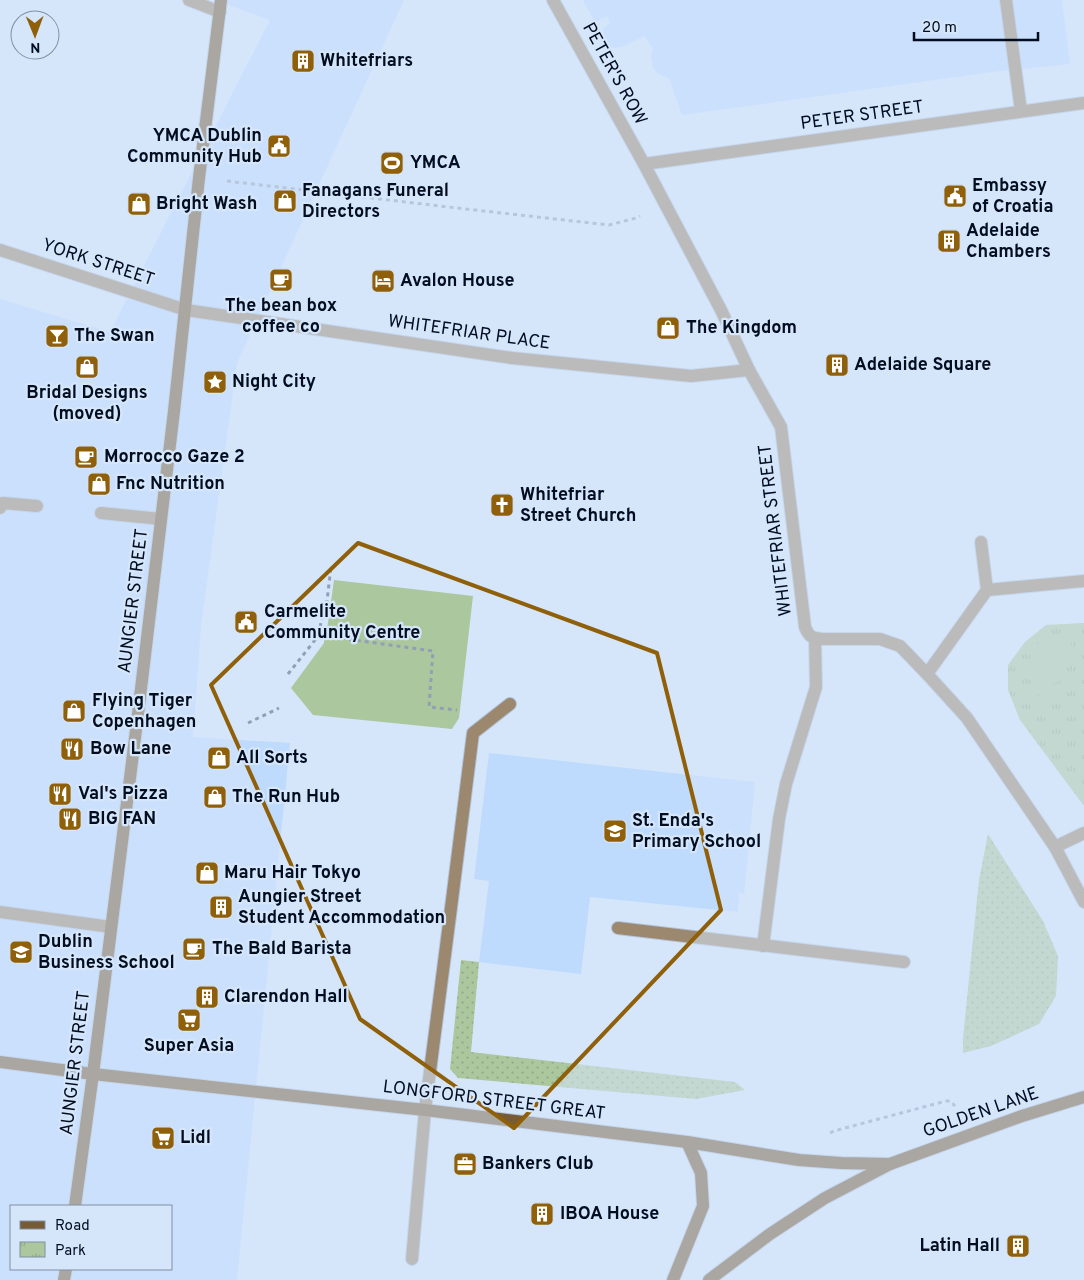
<svg xmlns="http://www.w3.org/2000/svg" width="1084" height="1280" viewBox="0 0 1084 1280" font-family="Overpass,sans-serif">
<defs>
<pattern id="grass-dots" width="8" height="8" patternUnits="userSpaceOnUse" patternTransform="scale(1.25)"><rect width="8" height="8" fill="#abc79d"/><path d="M2 2h.1M6 6h.1" fill="none" stroke="#92aa87" stroke-width="1.8" stroke-linecap="round"/></pattern>
<pattern id="park-tufts" width="24" height="20" patternUnits="userSpaceOnUse" patternTransform="scale(1.25)"><rect width="24" height="20" fill="#abc79d"/><path d="M3 7l-1-3M5 7V3M7 7l1-3M15 17l-1-3M17 17v-4M19 17l1-3" fill="none" stroke="#92aa87"/></pattern>
</defs>
<rect width="100%" height="100%" fill="#d5e6fb"/>
<g fill="#bedafd" fill-rule="evenodd">
<path d="M215 0H404L237 363 201 626 193 737 290 743 237 1280H0V299L110 332 270 20ZM11 1206H171V1269H11Z"/>
<polygon points="583,0 1062,0 1070,64 992,72 682,115 669,78 663,76 657,73 653,68 651,57 653,50 645,36 622,47 614,48 610,47 604,42 602,35 604,28 610,22 607,16 595,22"/>
<polygon points="489,753 755,782 744,894 739,893 738,912 590,897 581,974 479,962 489,881 474,879"/>
</g>
<g fill="url(#grass-dots)">
<polygon points="988,834 1043,921 1058,956 1056,996 1039,1024 991,1046 963,1053 963,1038 979,880"/>
<polygon points="461,960 479,962 471,1052 735,1082 745,1090 696,1099 458,1078 450,1069"/>
</g>
<polygon fill="url(#park-tufts)" points="1084,623 1084,806 1020,720 1008,690 1008,665 1025,642 1046,625"/>
<g fill="#abc79d">
<polygon points="334,580 473,596 459,718 452,729 313,715 291,688 324,643 324,637 327,630"/>
<polygon points="1061,633 1072,641 1065,679 1049,685 1043,699 1034,691 1033,681 1036,673 1030,663 1030,652 1042,639"/>
</g>
<g fill="none" stroke-linecap="round" stroke-linejoin="round">
<g stroke="#b3c3d8" stroke-width="14">
<g id="lane">
<polyline points="189,0 220,12"/>
<polyline points="1006,0 1021,111"/>
<polyline points="0,508 3,503 37,506"/>
<polyline points="101,513 161,519"/>
<polyline points="981,542 987,590"/>
<polyline points="618,928 904,962"/>
<polyline points="763,946 779,819 786,784 816,687 815,638"/>
<polyline points="412,1259 425,1110 452,900 473,733 510,704"/>
</g>
</g>
<g stroke="#b3c3d8" stroke-width="14">
<g id="street">
<path d="M553 0 644 164 721 310 749 370 781 427 805 627C809 637 812 638 822 639H880L900 646 927 674 967 718 1055 847 1084 902"/>
<polyline points="644,164 1084,103"/>
<polyline points="0,250 186,310 512,358 691,376 749,370"/>
<polyline points="927,674 987,590 1084,581"/>
<polyline points="1055,847 1084,833"/>
<polyline points="0,912 111,927"/>
</g>
</g>
<g stroke="#b3c3d8" stroke-width="14">
<g id="secondary">
<polyline points="0,1062 93,1074 425,1110 687,1142 799,1160 841,1163 890,1164"/>
<polyline points="75,1206 93,1074 138,714 174,411 199,178 221,0"/>
<polyline points="64,1280 66,1269"/>
<polyline points="673,1280 703,1206 701,1173 687,1142"/>
<polyline points="709,1280 770,1234 825,1198 890,1164 1022,1116 1084,1097"/>
</g>
</g>
<g stroke="#91a0b4" stroke-width="3" stroke-dasharray="4 4" stroke-linecap="butt">
<polyline points="227,181 457,208 609,225 636,218 640,216"/>
<polyline points="319,635 323,608 327,601 331,567"/>
<polyline points="288,674 319,635 433,651 429,707 457,710"/>
<polyline points="166,717 194,720"/>
<polyline points="248,723 279,708"/>
<polyline points="830,1133 834,1131 946,1101 951,1101 957,1109"/>
</g>
<use href="#lane" stroke="#9b886e" stroke-width="12"/>
<use href="#street" stroke="#9b886e" stroke-width="12"/>
<use href="#secondary" stroke="#775b35" stroke-width="12"/>
</g>
<path d="M0 0H1084V1280H0ZM358 543 657 653 721 910 514 1128 360 1019 211 685Z" fill="#d5e6fb" fill-opacity=".55" fill-rule="evenodd"/>
<path fill="none" stroke="#8f6009" stroke-width="4" stroke-linejoin="round" d="M358 543 657 653 721 910 514 1128 360 1019 211 685Z"/>
<defs>
<g id="building-square" transform="scale(1.25)"><rect x="-9" y="-9" width="18" height="18" rx="4" fill="#8f6009" stroke="#d5e6fb"/><path d="M-4-6H4V6H1V3H-1V6H-4ZM-2.5-4.3h1.7v1.8h-1.7ZM.8-4.3h1.7v1.8H.8ZM-2.5-1h1.7V.8h-1.7ZM.8-1h1.7V.8H.8Z" fill="#fff"/></g>
<g id="civic-square" transform="scale(1.25)"><rect x="-9" y="-9" width="18" height="18" rx="4" fill="#8f6009" stroke="#d5e6fb"/><path d="M-.6-6.5H3V-4.5H.6V-3L4-1V1h2V6H-6V1h2V-1L-.6-3ZM-1.2 2.5V6h2.4V2.5Z" fill="#fff"/></g>
<g id="stadium-square" transform="scale(1.25)"><rect x="-9" y="-9" width="18" height="18" rx="4" fill="#8f6009" stroke="#d5e6fb"/><path d="M0-5a6.5 5 0 1 0 0 10a6.5 5 0 1 0 0-10ZM-3.5-1.8h7v3.6h-7Z" fill="#fff"/></g>
<g id="shop-square" transform="scale(1.25)"><rect x="-9" y="-9" width="18" height="18" rx="4" fill="#8f6009" stroke="#d5e6fb"/><path d="M-5-2.5h2.3a2.7 3.5 0 0 1 5.4 0H5L5.5 6h-11ZM-1.5-2.5h3a1.5 2.3 0 0 0-3 0Z" fill="#fff"/></g>
<g id="cafe-square" transform="scale(1.25)"><rect x="-9" y="-9" width="18" height="18" rx="4" fill="#8f6009" stroke="#d5e6fb"/><path d="M-5.5-4.5H6V0H3Q3 3.5 0 3.5H-2.5Q-5.5 3.5-5.5 0ZM3-3.2v2h1.7v-2ZM-6 4.5H4V6H-6Z" fill="#fff"/></g>
<g id="hotel-square" transform="scale(1.25)"><rect x="-9" y="-9" width="18" height="18" rx="4" fill="#8f6009" stroke="#d5e6fb"/><path d="M-6-4.5h1.5V1H6V5H4.5V3h-9V5H-6ZM-4 0a1.8 1.8 0 1 1 3.6 0ZM.5 0V-2.5h3Q6-2.5 6 0Z" fill="#fff"/></g>
<g id="bar-square" transform="scale(1.25)"><rect x="-9" y="-9" width="18" height="18" rx="4" fill="#8f6009" stroke="#d5e6fb"/><path d="M-6-5H6L.8 .8V4.5H3.5V6h-7V4.5H-.8V.8Z" fill="#fff"/></g>
<g id="sight-square" transform="scale(1.25)"><rect x="-9" y="-9" width="18" height="18" rx="4" fill="#8f6009" stroke="#d5e6fb"/><path d="M0-6L1.8-2.2L6-1.7L2.9 1.2L3.7 5.4L0 3.3L-3.7 5.4L-2.9 1.2L-6-1.7L-1.8-2.2Z" fill="#fff"/></g>
<g id="church-square" transform="scale(1.25)"><rect x="-9" y="-9" width="18" height="18" rx="4" fill="#8f6009" stroke="#d5e6fb"/><path d="M-1.2-6h2.4v3.5h3.3v2.4h-3.3V6h-2.4V-.1h-3.3v-2.4h3.3Z" fill="#fff"/></g>
<g id="restaurant-square" transform="scale(1.25)"><rect x="-9" y="-9" width="18" height="18" rx="4" fill="#8f6009" stroke="#d5e6fb"/><path d="M-5-6h1v4h1v-4h1v4h1v-4h1v5L-1.5 .5V6h-2V.5L-5-1ZM5-6V6H3V1.5H1.5Q1.5-4 5-6Z" fill="#fff"/></g>
<g id="school-square" transform="scale(1.25)"><rect x="-9" y="-9" width="18" height="18" rx="4" fill="#8f6009" stroke="#d5e6fb"/><path d="M0-5L7-2L0 1L-7-2ZM-4 1L0 2.5L4 1V4Q0 6-4 4Z" fill="#fff"/></g>
<g id="university-square" transform="scale(1.25)"><rect x="-9" y="-9" width="18" height="18" rx="4" fill="#8f6009" stroke="#d5e6fb"/><path d="M0-5L7-2L0 1L-7-2ZM-4 1L0 2.5L4 1V4Q0 6-4 4Z" fill="#fff"/></g>
<g id="supermarket-square" transform="scale(1.25)"><rect x="-9" y="-9" width="18" height="18" rx="4" fill="#8f6009" stroke="#d5e6fb"/><path d="M-6-5.5h2.5l.6 2H6L4.5 2H-2.5L-4.4-4H-6ZM-1.5 3.2a1.3 1.3 0 1 0 .1 0ZM3 3.2a1.3 1.3 0 1 0 .1 0Z" fill="#fff"/></g>
<g id="office-square" transform="scale(1.25)"><rect x="-9" y="-9" width="18" height="18" rx="4" fill="#8f6009" stroke="#d5e6fb"/><path d="M-6-3h4V-5.5h4V-3h4V5H-6ZM-1-4.5V-3h2v-1.5ZM-6 0V1H6V0Z" fill="#fff"/></g>
</defs>
<g fill-rule="evenodd">
<use href="#building-square" x="303" y="61"/>
<use href="#civic-square" x="279" y="146"/>
<use href="#stadium-square" x="392" y="163"/>
<use href="#civic-square" x="955" y="196"/>
<use href="#shop-square" x="285" y="201"/>
<use href="#shop-square" x="139" y="204"/>
<use href="#building-square" x="949" y="241"/>
<use href="#cafe-square" x="281" y="280"/>
<use href="#hotel-square" x="383" y="281"/>
<use href="#shop-square" x="668" y="328"/>
<use href="#bar-square" x="57" y="336"/>
<use href="#building-square" x="837" y="365"/>
<use href="#shop-square" x="87" y="367"/>
<use href="#sight-square" x="215" y="382"/>
<use href="#cafe-square" x="86" y="457"/>
<use href="#shop-square" x="99" y="484"/>
<use href="#church-square" x="502" y="505"/>
<use href="#civic-square" x="246" y="622"/>
<use href="#shop-square" x="74" y="711"/>
<use href="#restaurant-square" x="72" y="749"/>
<use href="#shop-square" x="219" y="758"/>
<use href="#restaurant-square" x="60" y="794"/>
<use href="#shop-square" x="215" y="797"/>
<use href="#restaurant-square" x="70" y="819"/>
<use href="#school-square" x="615" y="831"/>
<use href="#shop-square" x="207" y="873"/>
<use href="#building-square" x="221" y="907"/>
<use href="#cafe-square" x="194" y="949"/>
<use href="#university-square" x="21" y="952"/>
<use href="#building-square" x="207" y="997"/>
<use href="#supermarket-square" x="189" y="1020"/>
<use href="#supermarket-square" x="163" y="1138"/>
<use href="#office-square" x="465" y="1164"/>
<use href="#building-square" x="542" y="1214"/>
<use href="#building-square" x="1018" y="1246"/>
</g>
<g text-anchor="middle" dominant-baseline="central" stroke-width="4.5" stroke-linejoin="round" paint-order="stroke">
<g font-size="18" font-weight="bold" fill="#020d1f" stroke="#d5e6fb" text-anchor="start">
<text x="320" y="61">Whitefriars</text>
<text x="262" y="136" text-anchor="end">YMCA Dublin<tspan x="262" dy="21">Community Hub</tspan></text>
<text x="410" y="163">YMCA</text>
<text x="972" y="186">Embassy<tspan x="972" dy="21">of Croatia</tspan></text>
<text x="302" y="191">Fanagans Funeral<tspan x="302" dy="21">Directors</tspan></text>
<text x="156" y="204">Bright Wash</text>
<text x="966" y="231">Adelaide<tspan x="966" dy="21">Chambers</tspan></text>
<text x="400" y="281">Avalon House</text>
<text x="281" y="306" text-anchor="middle">The bean box<tspan x="281" dy="21">coffee co</tspan></text>
<text x="686" y="328">The Kingdom</text>
<text x="74" y="336">The Swan</text>
<text x="854" y="365">Adelaide Square</text>
<text x="232" y="382">Night City</text>
<text x="87" y="393" text-anchor="middle">Bridal Designs<tspan x="87" dy="21">(moved)</tspan></text>
<text x="104" y="457">Morrocco Gaze 2</text>
<text x="116" y="484">Fnc Nutrition</text>
<text x="520" y="495">Whitefriar<tspan x="520" dy="21">Street Church</tspan></text>
<text x="264" y="612">Carmelite<tspan x="264" dy="21">Community Centre</tspan></text>
<text x="92" y="701">Flying Tiger<tspan x="92" dy="21">Copenhagen</tspan></text>
<text x="90" y="749">Bow Lane</text>
<text x="236" y="758">All Sorts</text>
<text x="78" y="794">Val's Pizza</text>
<text x="232" y="797">The Run Hub</text>
<text x="88" y="819">BIG FAN</text>
<text x="632" y="821">St. Enda's<tspan x="632" dy="21">Primary School</tspan></text>
<text x="224" y="873">Maru Hair Tokyo</text>
<text x="238" y="897">Aungier Street<tspan x="238" dy="21">Student Accommodation</tspan></text>
<text x="38" y="942">Dublin<tspan x="38" dy="21">Business School</tspan></text>
<text x="212" y="949">The Bald Barista</text>
<text x="224" y="997">Clarendon Hall</text>
<text x="189" y="1046" text-anchor="middle">Super Asia</text>
<text x="180" y="1138">Lidl</text>
<text x="482" y="1164">Bankers Club</text>
<text x="560" y="1214">IBOA House</text>
<text x="1000" y="1246" text-anchor="end">Latin Hall</text>
</g>
<g font-size="18" fill="#020d1f" stroke="#d5e6fb">
<text transform="translate(614 74) rotate(61)">PETER'S ROW</text>
<text transform="translate(862 116) rotate(-8)">PETER STREET</text>
<text transform="translate(98 263) rotate(18)">YORK STREET</text>
<text transform="translate(469 333) rotate(8)">WHITEFRIAR PLACE</text>
<text transform="translate(776 530) rotate(-97)">WHITEFRIAR STREET</text>
<text transform="translate(134 601) rotate(-83)">AUNGIER STREET</text>
<text transform="translate(76 1063) rotate(-83)">AUNGIER STREET</text>
<text transform="translate(494 1101) rotate(7)">LONGFORD STREET GREAT</text>
<text transform="translate(981 1113) rotate(-19)">GOLDEN LANE</text>
</g>
</g>
<rect x="10" y="1205" width="162" height="65" fill="#d5e6fb" stroke="#818fa3"/>
<rect x="20" y="1221" width="25" height="8" fill="#775b35" stroke="#818fa3"/>
<text x="55" y="1230" font-size="15" fill="#020d1f">Road</text>
<rect x="20" y="1242" width="25" height="15" fill="url(#park-tufts)" stroke="#818fa3"/>
<text x="55" y="1255" font-size="15" fill="#020d1f">Park</text>
<g transform="translate(35 35) rotate(179)"><circle r="24" fill="#d5e6fb" stroke="#818fa3"/>
<path d="M0-4L9 19L0 12L-9 19Z" fill="#8f6009"/>
<text y="-8" font-size="14" font-weight="bold" text-anchor="middle" fill="#020d1f">N</text>
</g>
<path d="M914 32v8h124v-8" fill="none" stroke="#020d1f" stroke-width="2.5"/>
<text x="922" y="32" font-size="15" fill="#020d1f" stroke="#d5e6fb" stroke-width="4" paint-order="stroke">20 m</text>
</svg>
